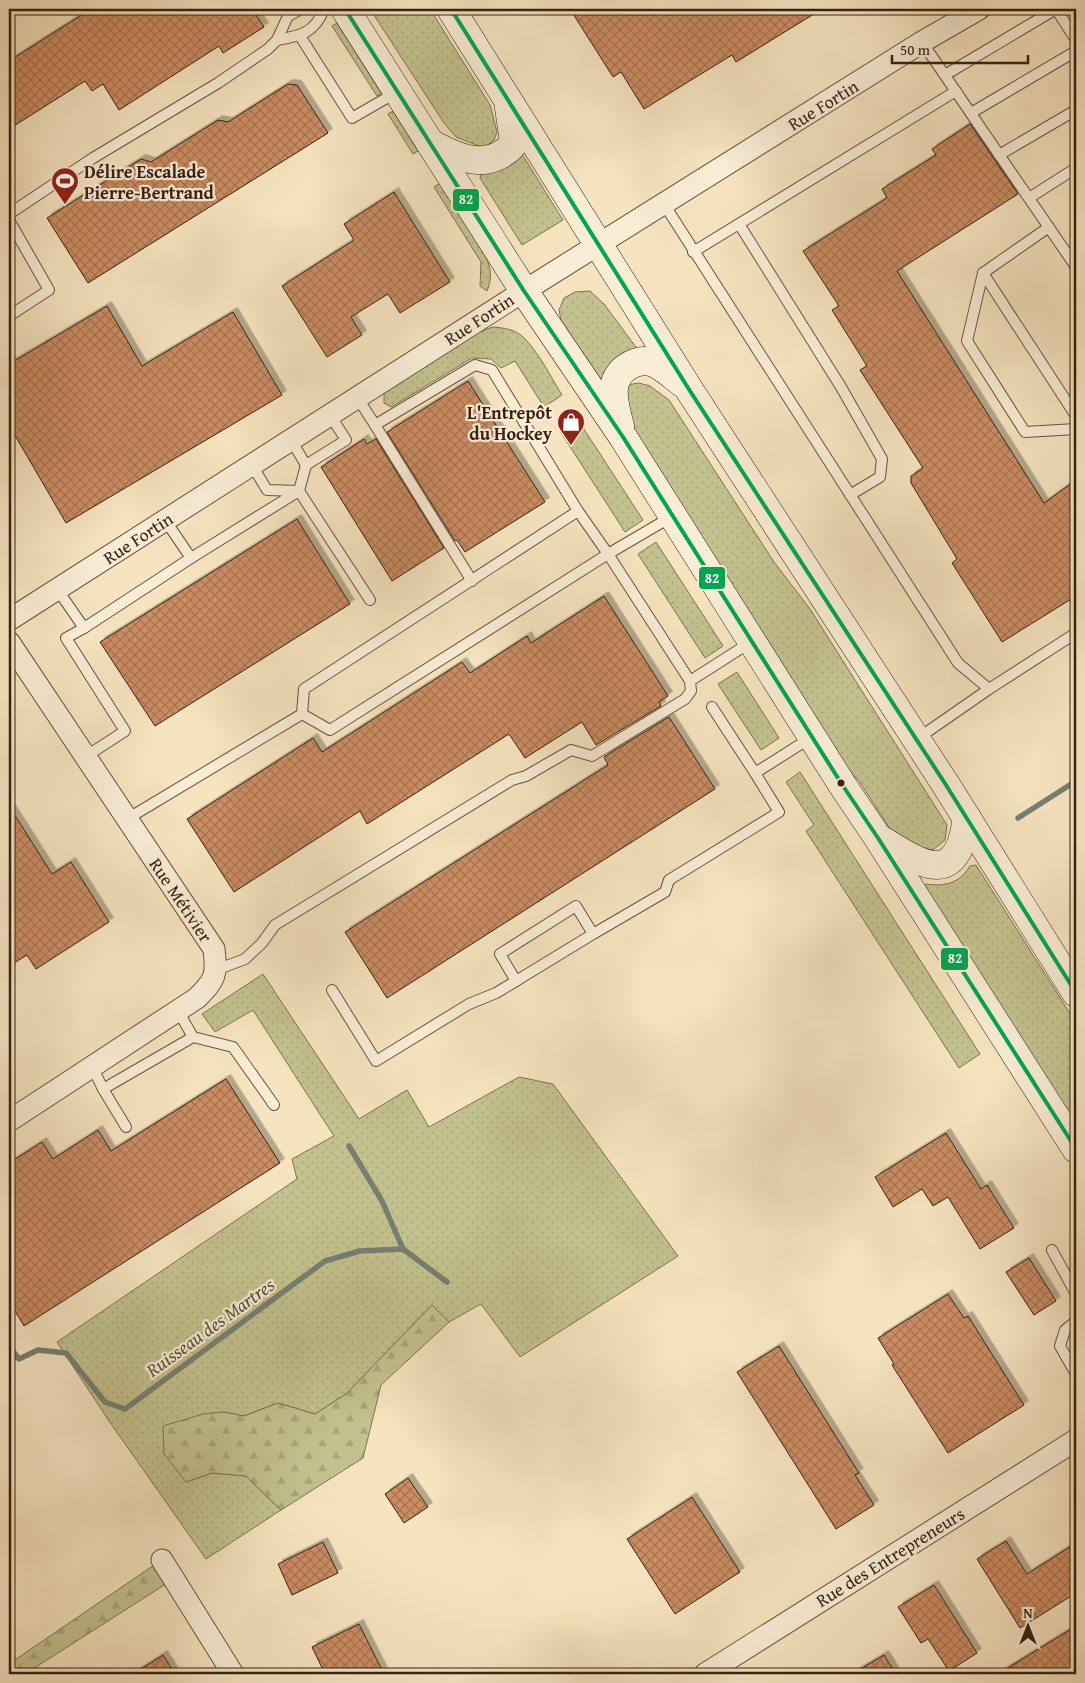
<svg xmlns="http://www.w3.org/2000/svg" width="1085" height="1683" viewBox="0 0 1085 1683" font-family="'Gentium Book Plus',serif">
<defs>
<pattern id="grass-dots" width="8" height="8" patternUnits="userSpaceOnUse" patternTransform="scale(1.25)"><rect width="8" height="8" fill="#c3c28e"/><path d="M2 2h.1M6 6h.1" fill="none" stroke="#a8a67a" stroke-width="1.8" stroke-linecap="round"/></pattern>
<pattern id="forest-firs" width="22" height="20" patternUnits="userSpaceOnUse" patternTransform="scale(1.25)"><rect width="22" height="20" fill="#c3c28e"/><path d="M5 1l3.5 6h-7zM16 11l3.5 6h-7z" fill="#a8a67a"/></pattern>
<pattern id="building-cross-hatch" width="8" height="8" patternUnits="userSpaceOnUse" patternTransform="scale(1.25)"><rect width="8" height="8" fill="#cb8d62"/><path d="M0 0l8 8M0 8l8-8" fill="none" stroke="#a67350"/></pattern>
<filter id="shadow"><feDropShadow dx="4.5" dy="-4.5" stdDeviation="0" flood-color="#0004"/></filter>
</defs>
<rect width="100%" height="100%" fill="#f6e4c0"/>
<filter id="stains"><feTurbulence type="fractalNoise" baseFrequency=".004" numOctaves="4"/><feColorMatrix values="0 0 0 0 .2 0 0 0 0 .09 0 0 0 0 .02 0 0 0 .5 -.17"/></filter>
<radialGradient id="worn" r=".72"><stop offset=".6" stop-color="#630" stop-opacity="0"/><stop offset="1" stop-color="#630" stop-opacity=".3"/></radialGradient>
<g fill="url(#grass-dots)" stroke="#7e7252">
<polygon points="370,9 430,9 490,105 497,132 494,140 484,148 456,137 444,123"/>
<polygon points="337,23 381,93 377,96 332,26"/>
<polygon points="393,111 418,151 413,154 388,114"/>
<polygon points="520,151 563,220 522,245 480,178 481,174"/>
<path d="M440 183 487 259C491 271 492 279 487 291L480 286 481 262 434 187Z"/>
<polygon points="590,291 604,304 647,362 601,385 562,325 559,310 564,298 575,292"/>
<path d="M493 327C503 328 514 329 522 336 538 351 551 377 562 395L544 407 515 361 501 368 491 359 472 358 391 407 384 403V393L476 333Z"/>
<polygon points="639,383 650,386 669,400 774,562 810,609 947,825 945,840 934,849 918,853 902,847 859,781 838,760 628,422 627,385"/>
<polygon points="578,420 643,520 625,532 560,431"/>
<polygon points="656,542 723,646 705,658 638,554"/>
<polygon points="737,672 779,738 761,750 718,684"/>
<polygon points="800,772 980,1054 959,1068 806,831 814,825 786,782"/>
<path d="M976 865 1076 1023V1131L923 888 926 884C945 887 960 883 970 866Z"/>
<polygon points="263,974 359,1119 407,1090 429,1127 519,1077 553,1084 678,1256 520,1357 481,1304 449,1322 432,1305 346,1394 315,1414 278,1403 244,1416 224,1412 186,1482 212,1473 246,1476 281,1510 206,1559 109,1421 57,1342 297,1179 292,1159 334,1136 253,1010 215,1032 202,1014"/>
</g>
<g fill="url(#forest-firs)" stroke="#7e7252">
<polygon points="432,1305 449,1322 381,1385 363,1458 281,1510 246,1476 212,1473 186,1482 164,1454 163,1426 203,1414 224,1412 244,1416 278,1403 315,1414 346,1394"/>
<polygon points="157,1563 169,1582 25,1674 9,1674 9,1664"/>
</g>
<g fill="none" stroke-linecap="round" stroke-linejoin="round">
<g stroke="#758073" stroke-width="5.5">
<polyline points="1018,818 1076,781"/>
<polyline points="349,1146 382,1201 403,1249"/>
<polyline points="9,1346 19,1359 38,1350 66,1353 105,1402 125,1409 325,1261 360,1251 403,1249 447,1282"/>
</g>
</g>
<g fill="url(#building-cross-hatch)" stroke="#392116" filter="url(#shadow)">
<polygon points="91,9 252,9 264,27 223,53 219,46 119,110 103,84 92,91 85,81 9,129 9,61"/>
<polygon points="570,9 822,9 736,62 732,55 644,109 621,72 613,77"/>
<polygon points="288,84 297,85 328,133 88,283 47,218 141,159 151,162 218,120 228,122"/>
<polygon points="970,124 1018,194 897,271 1044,503 1076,480 1076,596 1002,642 952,563 957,559 911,483 911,476 923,468 860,370 867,366 832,310 839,306 803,251 887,198 882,189 936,155 932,149"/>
<polygon points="394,192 450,282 400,313 388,294 351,317 362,335 327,357 282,286 354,240 344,224"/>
<polygon points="107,306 142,366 233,312 282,395 66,523 9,425 9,364"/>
<polygon points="468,381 545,502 465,552 457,540 455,541 387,432"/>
<polygon points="364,439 367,444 376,439 444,548 392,581 321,467"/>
<polygon points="297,519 350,604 155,726 100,642"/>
<polygon points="604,596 668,696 659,702 661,706 596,745 582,722 525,758 509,734 367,824 360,811 234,892 187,819 313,738 322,752 462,662 470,673 527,636 531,643"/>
<polygon points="669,717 715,789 387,998 345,932 608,765 604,757"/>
<polygon points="9,806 52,874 71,862 109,922 36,969 27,955 9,966"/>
<polygon points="226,1079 280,1163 24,1326 9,1301 9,1163 42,1142 53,1159 98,1130 111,1151"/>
<polygon points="946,1133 981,1189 987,1185 1014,1228 980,1249 948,1197 933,1206 922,1189 893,1207 875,1177"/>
<polygon points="1029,1258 1056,1301 1034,1315 1006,1272"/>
<polygon points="948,1294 964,1318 968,1316 1024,1405 948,1453 892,1365 894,1364 878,1338"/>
<polygon points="779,1346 859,1473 855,1475 874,1505 836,1529 737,1372"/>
<polygon points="408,1478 428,1507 404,1523 385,1494"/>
<polygon points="692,1497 740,1572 675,1614 627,1539"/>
<polygon points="1006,1541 1027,1574 1076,1543 1076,1593 1020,1628 977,1559"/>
<polygon points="323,1542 338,1573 292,1595 278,1564"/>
<polygon points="934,1585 977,1653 949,1671 928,1639 921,1643 898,1607"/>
<polygon points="359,1624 384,1674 325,1674 312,1647"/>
<polygon points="1076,1626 1076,1674 998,1674"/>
<polygon points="163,1655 175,1674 133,1674"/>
<polygon points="884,1655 896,1674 852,1674"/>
</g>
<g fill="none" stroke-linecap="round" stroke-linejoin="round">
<g stroke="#685240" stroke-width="12">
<g id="service">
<polyline points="1056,9 1076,40"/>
<polyline points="300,36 352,118 397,92"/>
<path d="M277 40C300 36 315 33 324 9"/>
<polyline points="922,42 1076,267"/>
<polyline points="945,75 1056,9"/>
<polyline points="971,113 1076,51"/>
<polyline points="999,155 1076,110"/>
<polyline points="1029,198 1076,168"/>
<polyline points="664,204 958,663 989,689"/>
<polyline points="9,214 93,158 218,83 268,49 277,40 288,16 301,9"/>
<polyline points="9,220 49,290 9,316"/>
<polyline points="739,224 841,387 882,459 880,477 850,495"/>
<polyline points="1049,227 983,273 967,341 1025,432 1076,429"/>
<polyline points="693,252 956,91"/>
<polyline points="983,273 1076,416"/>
<polyline points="357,397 375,425"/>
<polyline points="291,440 306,465 346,440 330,415"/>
<polyline points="252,465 267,490 299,491 306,465"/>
<polygon points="578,511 608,554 330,730 302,714 304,689"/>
<polyline points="671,517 608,554 690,681"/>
<polyline points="165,520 191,558 299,491 370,600"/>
<polyline points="472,581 375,425 475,365 492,370 578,511"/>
<polyline points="57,589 84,628 191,558"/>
<polyline points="84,628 66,638 125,731 85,757"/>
<polyline points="712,707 755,773 812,737"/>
<polyline points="917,739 989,689 1076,633"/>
<polyline points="127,819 302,714"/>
<polyline points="593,934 516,981 500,954 576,906 593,934 665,892 669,880 779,812 755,773"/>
<polyline points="216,970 245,959 262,943 275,925 512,780 526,776 571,750 592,756 685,699 691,691 690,681 751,642"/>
<polyline points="332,990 376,1061 469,1004 496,993 516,981"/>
<polyline points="178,1011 193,1037"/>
<polyline points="92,1066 103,1089 126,1127"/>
<polyline points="103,1089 193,1037 233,1047 274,1105"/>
<polyline points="1052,1250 1076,1294"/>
<polyline points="1076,1321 1065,1330 1060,1346 1076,1374"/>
</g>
</g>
<g stroke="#685240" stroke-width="23">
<g id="minor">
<polyline points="9,620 524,291 922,42 979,9"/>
<path d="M9 642 214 949C217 975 216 979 197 998L9 1121"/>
<polyline points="162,1560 233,1674"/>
<polyline points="705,1674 1076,1440"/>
</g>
</g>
<g stroke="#392116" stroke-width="29">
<g id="secondary">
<polyline points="345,9 524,291 623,437 843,786 878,838 1076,1149"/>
<polyline points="451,9 690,391 946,785 1076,993"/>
<path d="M430 143C452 155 480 169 503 153 508 150 512 147 514 142L509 108"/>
<path d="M620 426C617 414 611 396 615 383 620 367 640 356 656 364 666 369 674 377 682 383"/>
<path d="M882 840C925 867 957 887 967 818"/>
</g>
</g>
<use href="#service" stroke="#f9edd6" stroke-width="10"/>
<use href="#minor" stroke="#f9edd6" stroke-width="21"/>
<use href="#secondary" stroke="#f9edd6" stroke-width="28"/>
<g stroke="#f9edd6" stroke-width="8">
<g id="bus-1">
<polyline points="345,9 524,291 623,437 843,786 878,838 1076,1149"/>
<polyline points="451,9 690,391 946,785 1076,993"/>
</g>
</g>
<use href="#bus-1" stroke="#00a651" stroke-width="4"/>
</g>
<defs>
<g id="stadium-pin" transform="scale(1.4375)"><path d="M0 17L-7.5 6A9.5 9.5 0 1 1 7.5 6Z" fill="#8f2418" stroke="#f9edd6"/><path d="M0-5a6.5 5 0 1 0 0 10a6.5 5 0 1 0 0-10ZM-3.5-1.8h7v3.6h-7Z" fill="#fff"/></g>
<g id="shop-pin" transform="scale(1.4375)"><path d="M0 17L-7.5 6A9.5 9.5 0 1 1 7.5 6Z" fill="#8f2418" stroke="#f9edd6"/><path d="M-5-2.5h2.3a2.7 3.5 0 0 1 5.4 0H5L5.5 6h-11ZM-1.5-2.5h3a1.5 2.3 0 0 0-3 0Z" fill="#fff"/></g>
</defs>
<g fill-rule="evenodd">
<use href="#stadium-pin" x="65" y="181"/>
<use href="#shop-pin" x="571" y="422"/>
</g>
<circle fill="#392116" stroke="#f9edd6" stroke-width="2" cx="841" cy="783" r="4.5"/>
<g text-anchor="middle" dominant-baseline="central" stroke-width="4.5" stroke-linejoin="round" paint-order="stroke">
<g font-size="18" fill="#392116" stroke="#f9edd6">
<text transform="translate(823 105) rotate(-32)">Rue Fortin</text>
<text transform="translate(479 319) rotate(-33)">Rue Fortin</text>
<text transform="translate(138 538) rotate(-33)">Rue Fortin</text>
<text transform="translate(181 900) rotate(56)">Rue Métivier</text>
<text transform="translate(890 1557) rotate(-32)">Rue des Entrepreneurs</text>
</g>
<g font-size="18" font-weight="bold" fill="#392116" stroke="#f9edd6" text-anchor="start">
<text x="84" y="171">Délire Escalade<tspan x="84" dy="21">Pierre-Bertrand</tspan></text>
<text x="552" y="412" text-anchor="end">L'Entrepôt<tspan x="552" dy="21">du Hockey</tspan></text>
</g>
<g font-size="19" font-style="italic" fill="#575044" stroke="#f9edd6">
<text transform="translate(210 1327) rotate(-36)">Ruisseau des Martres</text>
</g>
</g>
<g stroke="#f9edd6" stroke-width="2">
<rect x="452" y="188" width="28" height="24" rx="5" fill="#00a651"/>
<rect x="698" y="566" width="28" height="24" rx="5" fill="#00a651"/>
<rect x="940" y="947" width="29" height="24" rx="5" fill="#00a651"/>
</g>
<g font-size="14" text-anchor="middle" font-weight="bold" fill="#fff">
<text x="466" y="204">82</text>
<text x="712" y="583">82</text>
<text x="955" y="963">82</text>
</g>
<rect width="1085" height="1683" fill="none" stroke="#f6e4c0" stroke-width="30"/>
<rect x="10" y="10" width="1065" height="1663" fill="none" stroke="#392116" stroke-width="2.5"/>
<rect x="15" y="15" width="1055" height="1653" fill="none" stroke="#392116"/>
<g transform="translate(1028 1626)" stroke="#f9edd6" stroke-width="4" paint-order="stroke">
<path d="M0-4L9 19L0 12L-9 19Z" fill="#392116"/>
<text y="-8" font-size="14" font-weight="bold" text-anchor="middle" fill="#392116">N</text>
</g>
<path d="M892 55v8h136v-8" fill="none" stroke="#392116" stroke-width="2.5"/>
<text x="900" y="55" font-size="15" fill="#392116" stroke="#f9edd6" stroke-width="4" paint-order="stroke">50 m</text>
<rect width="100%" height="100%" filter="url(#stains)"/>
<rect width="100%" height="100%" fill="url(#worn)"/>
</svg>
